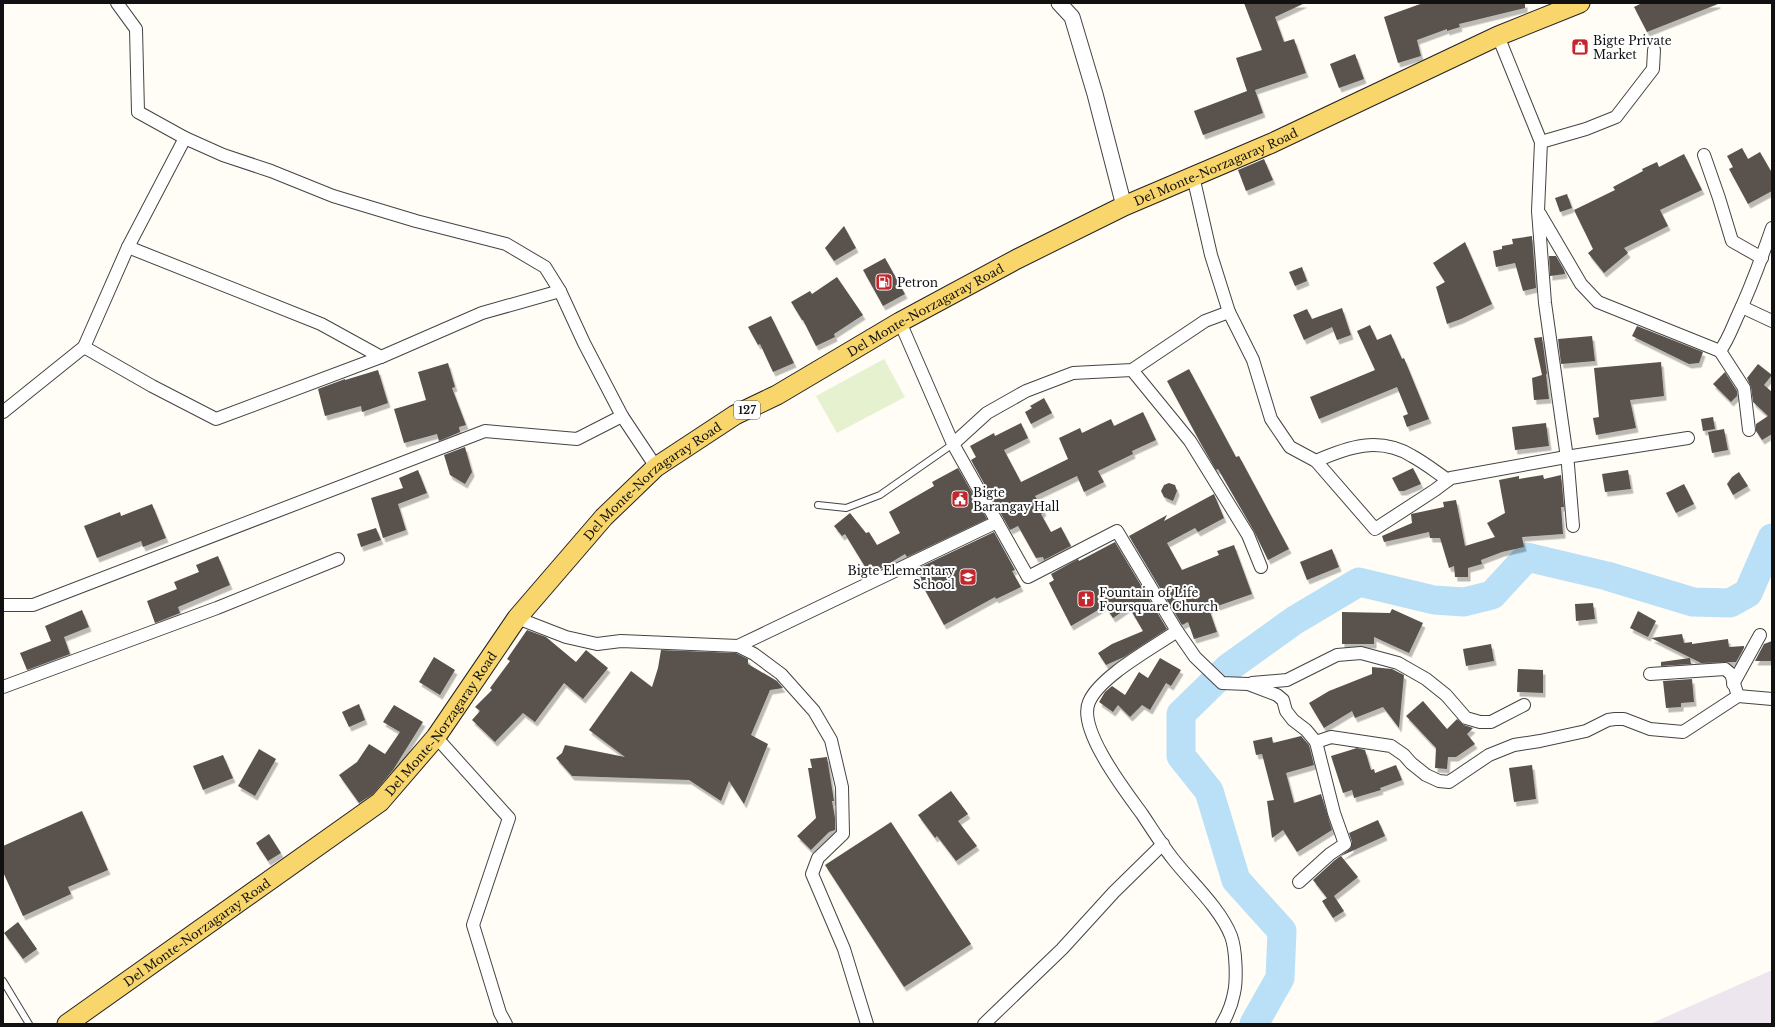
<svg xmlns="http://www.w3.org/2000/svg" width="1775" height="1027" viewBox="0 0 1775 1027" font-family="'Libre Baskerville',serif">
<defs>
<filter id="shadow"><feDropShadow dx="2.5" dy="4.5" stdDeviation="0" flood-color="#0004"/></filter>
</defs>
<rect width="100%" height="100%" fill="#fffdf5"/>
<polygon fill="#eee6ef" points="1772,970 1772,1024 1650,1024"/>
<polygon fill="#e6f2cf" points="884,359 905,397 837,433 816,396"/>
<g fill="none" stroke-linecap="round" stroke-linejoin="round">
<polyline stroke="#b9e0f7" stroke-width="29" points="1254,1024 1280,978 1282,931 1236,880 1209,791 1181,756 1181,714 1228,668 1295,620 1359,582 1434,600 1464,602 1492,595 1527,557 1607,576 1693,602 1730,603 1748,593 1772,538"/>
</g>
<g fill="#5a524d" filter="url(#shadow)">
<polygon points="1244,3 1305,3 1275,17 1284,42 1294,39 1306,73 1255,90 1263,113 1203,135 1194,111 1247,91 1236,58 1262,50"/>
<polygon points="1423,3 1525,3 1525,8 1459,24 1460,27 1447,31 1447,29 1417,40 1421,56 1398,63 1384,17"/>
<polygon points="1642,3 1718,3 1718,4 1647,32 1634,7"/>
<polygon points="1355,54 1364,79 1339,88 1330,64"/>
<polygon points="1742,148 1748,159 1760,152 1772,173 1772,191 1748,204 1729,169 1733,167 1727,156"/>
<polygon points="1684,154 1702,190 1660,210 1668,226 1624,248 1628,253 1604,273 1588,253 1593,249 1574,210 1615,190 1613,187 1643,171 1642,169 1657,162 1659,167"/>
<polygon points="1264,159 1273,180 1246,191 1238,170"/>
<polygon points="1567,194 1572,208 1560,212 1555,198"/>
<polygon points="844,226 856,248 834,261 825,248"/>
<polygon points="1532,236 1536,288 1523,291 1515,263 1496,267 1493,251 1502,249 1502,246 1513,244 1512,239"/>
<polygon points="1465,242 1492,304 1461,319 1447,324 1436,287 1445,282 1433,263"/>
<polygon points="1549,256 1556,256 1564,270 1565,274 1550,276"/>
<polygon points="885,258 905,294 883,306 863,270"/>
<polygon points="1302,267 1307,281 1295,286 1289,272"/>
<polygon points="837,277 863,315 834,334 835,337 816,346 803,320 802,320 791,302 810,291 812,294"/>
<polygon points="1342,308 1351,335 1337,340 1332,327 1304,340 1293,315 1307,309 1312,319"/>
<polygon points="771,316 794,363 773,372 760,344 758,345 748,327"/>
<polygon points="1370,325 1377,340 1391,334 1402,359 1404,358 1429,419 1407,427 1403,416 1408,414 1397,387 1319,419 1310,397 1375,370 1357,331"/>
<polygon points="1637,326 1703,352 1699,363 1689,364 1632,336"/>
<polygon points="1592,336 1595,361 1561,364 1558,339"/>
<polygon points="1542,337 1547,374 1546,374 1549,399 1534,400 1532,378 1542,375 1534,338"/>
<polygon points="1661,362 1664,396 1630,400 1636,428 1596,435 1593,418 1599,417 1594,368"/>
<polygon points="448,363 455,387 452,388 466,425 459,427 460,432 439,441 437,434 404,443 394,409 426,400 418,372"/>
<polygon points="1758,364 1772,375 1764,385 1772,392 1772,434 1762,440 1756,431 1756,424 1768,416 1753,402 1751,387 1747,378"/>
<polygon points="1189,369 1236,457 1239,456 1289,549 1268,560 1254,531 1218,469 1216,470 1200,442 1167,381"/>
<polygon points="378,370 388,403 362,412 361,406 325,416 318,389 345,379 345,380"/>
<polygon points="1725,372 1737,391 1737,396 1731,402 1713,384"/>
<polygon points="1044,398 1052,413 1031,424 1025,412 1032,408 1030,406"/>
<polygon points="1143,412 1156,440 1132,451 1133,454 1098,471 1104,482 1084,492 1077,476 1035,496 1044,511 1041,514 1051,532 1061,527 1071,546 1044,560 1043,557 1036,558 1018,526 1010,530 971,460 976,457 970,446 994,433 995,436 1021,423 1028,438 1004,450 1021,482 1068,459 1059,438 1080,428 1082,433 1111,419 1114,426"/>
<polygon points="1713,417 1715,429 1703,431 1701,419"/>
<polygon points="1546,423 1549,446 1515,450 1512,427"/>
<polygon points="1724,429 1728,450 1712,453 1708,432"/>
<polygon points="465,447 472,472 465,484 450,475 444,455"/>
<polygon points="958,468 987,519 907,557 905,554 870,575 845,534 842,536 834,526 850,513 866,533 869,532 877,545 900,533 889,512 934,486 932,482"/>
<polygon points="1413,468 1421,484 1404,491 1399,491 1392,478"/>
<polygon points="418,470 427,493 398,504 406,530 383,538 371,498 403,488 399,478"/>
<polygon points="1628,470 1631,489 1605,492 1602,474"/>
<polygon points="1739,472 1748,486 1733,495 1727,484 1732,477"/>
<polygon points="1543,475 1544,479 1561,475 1564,507 1561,507 1563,534 1522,537 1524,547 1502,552 1481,560 1482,564 1468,568 1468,577 1455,577 1454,566 1449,568 1440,538 1430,538 1429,532 1384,542 1382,536 1412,523 1411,514 1444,507 1443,502 1456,500 1465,546 1495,537 1487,523 1505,513 1499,480 1519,476 1519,479"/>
<polygon points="1169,483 1175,485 1177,491 1173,501 1164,497 1161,491 1164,485"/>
<polygon points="1684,484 1694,504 1676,513 1666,493"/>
<polygon points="1214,494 1224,518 1198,532 1195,528 1167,543 1182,570 1219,555 1217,551 1234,545 1252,594 1209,609 1217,632 1194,639 1188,622 1182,625 1129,536 1167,515 1164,521"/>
<polygon points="152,504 166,538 143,547 141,541 97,558 84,526 120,512 121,516"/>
<polygon points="376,528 381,540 361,547 357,534"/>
<polygon points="994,532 1015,570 1012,571 1021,587 996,599 995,597 944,625 914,570"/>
<polygon points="1115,542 1167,629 1124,657 1106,665 1098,653 1112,644 1143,631 1129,607 1113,618 1105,606 1071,626 1049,583 1054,580 1051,574 1078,559 1079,561"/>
<polygon points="1332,549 1339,567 1307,580 1300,562"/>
<polygon points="218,556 230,585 178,607 180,613 155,623 147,601 177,589 174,582 199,572 196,565"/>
<polygon points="1593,603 1595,619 1576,621 1575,604"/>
<polygon points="1392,609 1423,623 1409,653 1374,637 1374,644 1342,644 1342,612 1390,613"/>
<polygon points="82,610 89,627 64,637 70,654 27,670 20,653 51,641 45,626"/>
<polygon points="1638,611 1656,621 1648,637 1630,628"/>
<polygon points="527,630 546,637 576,662 586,650 608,668 583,699 564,683 535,722 523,713 495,742 472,720 480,711 475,707 492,690 490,688 510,661 507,659"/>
<polygon points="1682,634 1684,643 1692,642 1692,644 1728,639 1729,647 1744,646 1744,648 1736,662 1701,663 1651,638"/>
<polygon points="1772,641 1772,661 1755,661 1764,644"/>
<polygon points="1491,644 1494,661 1466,666 1463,649"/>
<polygon points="661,650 736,653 748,659 748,664 777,681 783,688 770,690 751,735 768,744 744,804 729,781 721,801 689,780 572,776 556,758 562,753 565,745 625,757 589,730 631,671 652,687 658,668"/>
<polygon points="434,657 455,670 440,695 419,682"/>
<polygon points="1160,658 1181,670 1171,686 1166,683 1150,710 1142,705 1130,717 1118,705 1113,712 1099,702 1105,692 1112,686 1125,695 1139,672 1148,678"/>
<polygon points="1690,658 1691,664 1661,666 1661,662"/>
<polygon points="1372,667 1392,669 1404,675 1399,728 1383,707 1355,718 1352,711 1324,728 1309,703 1329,691 1372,674"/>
<polygon points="1518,669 1543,670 1543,693 1517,692"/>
<polygon points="1692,679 1694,702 1681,703 1681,707 1666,708 1663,681"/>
<polygon points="1423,701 1447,729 1457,719 1464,725 1473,728 1467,734 1475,744 1456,757 1448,757 1447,769 1435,768 1436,748 1406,716"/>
<polygon points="359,704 365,720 349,727 342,712"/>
<polygon points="394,705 423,722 393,770 373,794 359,803 339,775 357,762 369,744 385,754 400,732 383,722"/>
<polygon points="1301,736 1309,745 1314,765 1286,773 1294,803 1321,794 1332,830 1297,852 1283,830 1272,838 1267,801 1274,800 1262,754 1256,755 1253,741 1272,737 1273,743"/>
<polygon points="1357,748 1365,750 1371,770 1374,769 1375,773 1396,765 1402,780 1380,788 1381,790 1354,798 1352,790 1343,793 1331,756"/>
<polygon points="259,749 276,759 255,796 238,786"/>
<polygon points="223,755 233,778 203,790 193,766"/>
<polygon points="827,757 834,801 832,801 835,818 835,830 829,832 811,850 797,836 816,818 808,768 812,768 810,759"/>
<polygon points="1532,765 1536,799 1514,802 1509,768"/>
<polygon points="951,791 968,814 958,821 977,846 956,861 937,836 935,838 918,815"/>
<polygon points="82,811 108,870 68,887 71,894 23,916 3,872 3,846"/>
<polygon points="1378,820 1385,836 1341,856 1358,877 1334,896 1344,911 1333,918 1322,901 1327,898 1313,880 1335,860 1351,848 1352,842 1349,833"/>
<polygon points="891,822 971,944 904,987 825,865"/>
<polygon points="269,834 281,853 268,861 256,843"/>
<polygon points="18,922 37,949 23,959 4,933"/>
</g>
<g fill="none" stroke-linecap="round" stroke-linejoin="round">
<g stroke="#444" stroke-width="8">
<g id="service">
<polyline points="818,505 846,508 880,495 953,444"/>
<polyline points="3,981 29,1024"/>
</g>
</g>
<g stroke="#444" stroke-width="14">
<g id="minor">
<polyline points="117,3 136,29 138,112 185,138 223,155 271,171 333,196 416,221 506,244 545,267 560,291 584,343 622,416 656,467"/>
<polyline points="1498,36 1541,142 1538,211 1545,303 1568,465 1573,526"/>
<polyline points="1541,142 1586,129 1616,117 1653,69 1654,50"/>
<polyline points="1704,155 1719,198 1732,241 1762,258"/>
<polyline points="1193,176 1211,255 1229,312 1253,360 1271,419 1290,447 1316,461 1375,529 1435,490 1451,478 1566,457 1688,438"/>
<path d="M1540 214 1581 284 1598 302 1720 351C1728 340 1732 328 1738 315 1751 287 1762 257 1772 228"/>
<polyline points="128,247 321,324 381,357 482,313 560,291"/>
<polyline points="1742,307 1772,321"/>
<polyline points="900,322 953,444 1028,577 1117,531 1177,631 1195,657 1222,683 1248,684 1277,695 1283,700 1286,711 1293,720 1306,730 1316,742 1334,813 1345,844 1330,854 1299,882"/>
<polyline points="84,347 128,247 185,138"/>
<polyline points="1720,351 1744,388 1749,430"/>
<polyline points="1132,370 1190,441 1248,535 1261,567"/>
<polyline points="3,412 84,347 152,386 216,419 381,357"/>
<polyline points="953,444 987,413 1026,391 1073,373 1132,370 1205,321 1229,312"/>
<path d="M1316 461C1348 447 1379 436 1412 456 1425 463 1436 472 1448 480"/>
<polyline points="3,605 33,605 485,431 577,439 622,416"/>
<polyline points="517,618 566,637 597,644 621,641 738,646 754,654 781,674 814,711 831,740 842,787 843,834 818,858 812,874 844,949 867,1024"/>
<path d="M1177 631C1153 648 1100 676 1089 702 1077 729 1126 792 1142 814 1152 829 1162 845 1173 859 1191 882 1220 908 1231 936 1236 949 1237 980 1234 993 1232 1004 1228 1014 1222 1024"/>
<polyline points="738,646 997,522"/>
<polyline points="1650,674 1725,669 1731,674 1738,696"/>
<polyline points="1252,683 1287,680 1337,655 1361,653 1398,663 1426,679 1446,695 1466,718 1480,722 1491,722 1524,705"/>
<polyline points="1733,684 1760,635"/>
<polyline points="3,687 217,608 338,559"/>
<polyline points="436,737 509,818 473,925 500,1013 506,1024"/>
<polyline points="1316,742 1331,737 1391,746 1404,755 1411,763 1426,775 1439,781 1449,782 1489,755 1514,745 1540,741 1586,731 1608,720 1615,719 1624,719 1650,729 1683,732 1738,696 1772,699"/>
<polyline points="984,1024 1062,949 1114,892 1163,844"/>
</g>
</g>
<g stroke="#444" stroke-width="17">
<polyline id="tertiary" points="1059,3 1072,17 1095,94 1124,206"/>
</g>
<g stroke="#222" stroke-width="21">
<g id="primary">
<path id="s1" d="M67 1024 380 802 436 737 517 618 604 517 656 467 735 415 777 395 900 322 1017 259 1124 206 1272 143 1498 36 1580 3"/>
</g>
</g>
<use href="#service" stroke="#fff" stroke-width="6"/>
<use href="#minor" stroke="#fff" stroke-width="12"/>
<use href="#tertiary" stroke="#fff" stroke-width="15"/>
<use href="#primary" stroke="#f9d66b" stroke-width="19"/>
</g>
<defs>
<g id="shop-square" transform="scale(0.9)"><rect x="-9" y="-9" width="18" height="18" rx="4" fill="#c4262e" stroke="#fff"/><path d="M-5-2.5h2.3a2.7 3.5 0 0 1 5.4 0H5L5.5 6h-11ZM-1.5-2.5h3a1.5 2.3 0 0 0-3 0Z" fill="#fff"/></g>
<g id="fuel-square" transform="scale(0.9)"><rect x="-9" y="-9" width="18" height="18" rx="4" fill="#c4262e" stroke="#fff"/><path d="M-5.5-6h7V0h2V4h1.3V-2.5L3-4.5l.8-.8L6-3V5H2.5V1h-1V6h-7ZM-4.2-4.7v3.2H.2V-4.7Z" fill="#fff"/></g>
<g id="civic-square" transform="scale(0.9)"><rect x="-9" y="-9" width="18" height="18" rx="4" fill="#c4262e" stroke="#fff"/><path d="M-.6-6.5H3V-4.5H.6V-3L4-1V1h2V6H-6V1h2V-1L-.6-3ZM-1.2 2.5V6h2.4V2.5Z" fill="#fff"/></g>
<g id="school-square" transform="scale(0.9)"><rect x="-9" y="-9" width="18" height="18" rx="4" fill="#c4262e" stroke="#fff"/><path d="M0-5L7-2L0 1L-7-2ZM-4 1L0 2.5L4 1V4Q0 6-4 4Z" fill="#fff"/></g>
<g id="church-square" transform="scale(0.9)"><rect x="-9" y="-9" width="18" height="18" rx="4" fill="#c4262e" stroke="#fff"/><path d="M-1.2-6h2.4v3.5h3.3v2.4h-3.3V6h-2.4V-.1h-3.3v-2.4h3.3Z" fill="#fff"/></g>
</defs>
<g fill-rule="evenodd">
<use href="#shop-square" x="1580" y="47"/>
<use href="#fuel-square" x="884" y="282"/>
<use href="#civic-square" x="960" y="499"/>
<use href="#school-square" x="968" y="577"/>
<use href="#church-square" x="1086" y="599"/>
</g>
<g text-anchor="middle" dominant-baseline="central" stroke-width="4" stroke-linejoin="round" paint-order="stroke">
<rect fill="#fff" stroke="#585858" stroke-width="1" x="734" y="401" width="26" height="18" rx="3"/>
<g font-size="11" font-weight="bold" fill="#111">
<text x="747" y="410">127</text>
</g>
<g font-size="12" fill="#111" stroke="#fff" text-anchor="start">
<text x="1593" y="40">Bigte Private<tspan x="1593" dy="14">Market</tspan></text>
<text x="897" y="282">Petron</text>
<text x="973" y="492">Bigte<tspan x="973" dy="14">Barangay Hall</tspan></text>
<text x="955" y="570" text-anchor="end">Bigte Elementary<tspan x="955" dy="14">School</tspan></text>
<text x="1099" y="592">Fountain of Life<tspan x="1099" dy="14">Foursquare Church</tspan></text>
</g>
<g font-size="12" fill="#111" stroke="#fff">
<text stroke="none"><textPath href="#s1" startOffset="1455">Del Monte-Norzagaray Road</textPath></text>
<text stroke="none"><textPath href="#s1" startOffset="1131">Del Monte-Norzagaray Road</textPath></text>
<text stroke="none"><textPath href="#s1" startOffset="807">Del Monte-Norzagaray Road</textPath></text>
<text stroke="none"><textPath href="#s1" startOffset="483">Del Monte-Norzagaray Road</textPath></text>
<text stroke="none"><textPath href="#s1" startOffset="159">Del Monte-Norzagaray Road</textPath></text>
</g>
</g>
<rect width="1775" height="1027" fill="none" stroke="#111111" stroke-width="8"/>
</svg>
